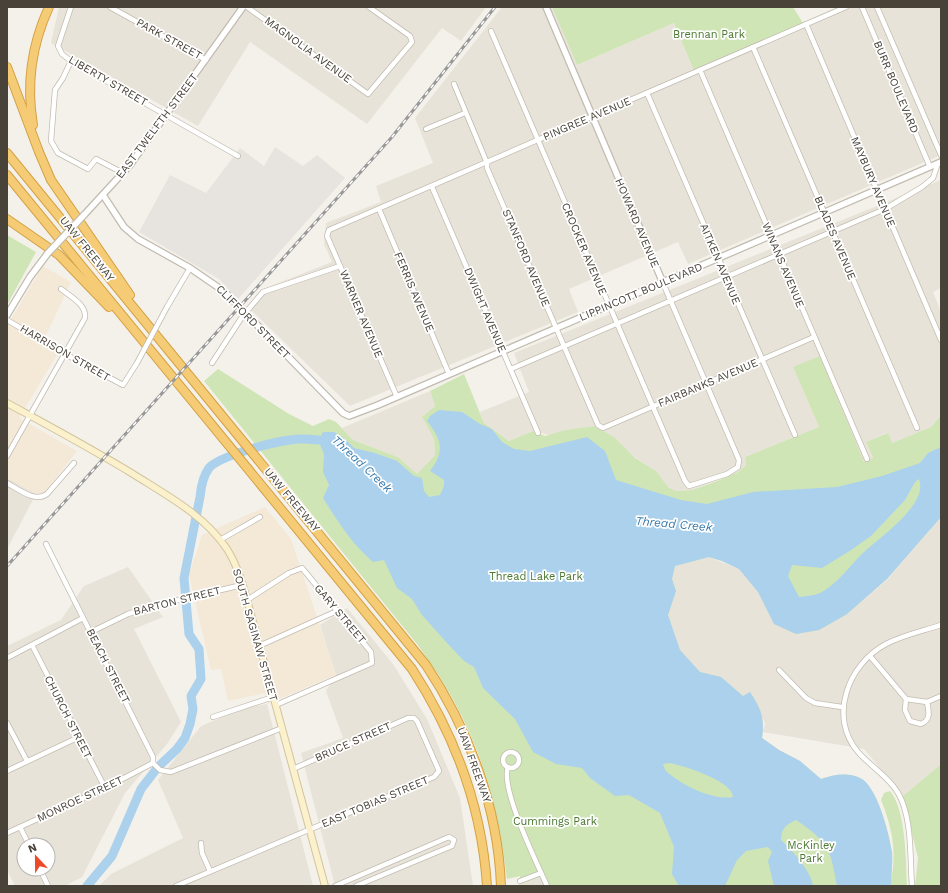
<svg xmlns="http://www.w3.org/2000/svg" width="948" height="893" viewBox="0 0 948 893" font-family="'Work Sans',sans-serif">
<rect width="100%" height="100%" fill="#f4f1ea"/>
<g fill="#e8e3d9" fill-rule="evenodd">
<polygon points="59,7 486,7 461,41 442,28 367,124 250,42 198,126 51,43"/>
<polygon points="502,7 552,7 577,65 674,23 694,71 837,7 941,7 941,155 688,264 678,242 569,289 578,312 350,406 247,306 263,289 332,262 324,244 326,223 381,202 376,186 433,163 415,118"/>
<polygon points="941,180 941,288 933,292 941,312 941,415 931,427 892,443 887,433 866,442 873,459 864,462 793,367 819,427 745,457 746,465 738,472 692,490 676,491 668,487 655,471 627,452 614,437 594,426 565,430 550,435 533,431 509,441 484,423 480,412 529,392 514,353"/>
<polygon points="430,391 435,406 422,417 434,439 435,455 417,474 398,457 353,440 342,428"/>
<polygon points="7,478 36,494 7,549"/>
<polygon points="941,517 941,764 903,796 864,749 763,732 765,723 750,692 743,696 721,677 700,672 680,650 668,615 676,591 672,579 675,566 709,557 739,569 758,592 774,624 847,614 887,580"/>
<path d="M128 567 163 617 134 629 181 722 167 744 125 793 82 877 65 886H15L7 870V646L61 620 84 586ZM24 845H48V869H24Z"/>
<polygon points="347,608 393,664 427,719 460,798 473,886 335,886 301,753 343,738 326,691 336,675 320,625"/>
<polygon points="267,704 313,886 99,886 111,874 183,838 158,780 201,726 242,709"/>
<polygon points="545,875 550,886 519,886 519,885"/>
</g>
<g fill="#f4e8d7">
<polygon points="43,266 71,282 42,344 58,353 19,418 77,451 45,492 36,494 7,478 7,326"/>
<polygon points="265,507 291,539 336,675 267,704 265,693 228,701 221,669 211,670 189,575 202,535"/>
</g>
<polygon fill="#e7e3df" points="275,147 303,166 317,155 345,178 238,299 219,279 139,232 170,175 206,193 240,148 264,166"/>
<g fill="#d0e5b6">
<polygon points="552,7 793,7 803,23 694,71 674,23 577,65"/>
<polygon points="7,235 36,252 7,305"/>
<path d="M820 356 864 462 873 458 866 442 888 433 892 443 931 427 941 415V517L887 579 847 614 819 630 796 634 774 624 758 592 739 569 722 561 709 557 675 566 672 579 676 591 668 615 680 650 700 672 721 677 743 696 750 692C761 708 765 718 762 738L779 750 800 761 821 779C834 775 847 772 860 778 877 786 890 834 892 853 893 862 891 871 891 880 897 852 892 827 881 800L884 793 890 791C906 810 906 861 907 886H550L545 875 519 885 520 876 507 879C496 787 472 718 417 644L204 381 218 369 289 414 313 426 329 419 336 422 353 440 398 457 417 474 435 455 434 439 422 417 435 406 430 391 464 374 484 423 509 441 533 431 545 436 565 430 594 426 614 437 635 458 656 471 668 487 676 491 692 490 717 481 738 472 746 465 745 457 819 427 793 367Z"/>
<polygon points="941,764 941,886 915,886 918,858 903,796"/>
</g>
<path fill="#abd1ec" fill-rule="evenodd" d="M439 410 462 412 480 424 492 429 502 442 514 449 530 451 587 437 605 451 616 480 681 500 707 504 753 492 837 487 882 476 920 463 928 453 941 447V517L887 579 847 614 819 630 796 634 774 624 758 592 739 569 722 561 709 557 675 566 672 579 676 591 668 615 680 650 700 672 721 677 743 696 750 692C761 709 765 718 762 738L779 750 800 761 821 779C834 775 846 772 860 778 877 785 889 835 892 852 893 863 891 875 891 886H837C830 847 829 843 796 820 786 825 781 828 781 840 792 850 811 871 813 886H774L768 861 772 852 768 847 746 851 737 860 725 886H679L672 874 674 847 660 813 629 795 615 796 590 778 582 768 556 764 533 752 515 719 483 688 474 667 464 661 447 643 422 615 412 599 397 588 384 560 373 562C352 544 338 522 323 498L329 485 323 472 324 454 318 440 323 432H334L345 439 354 448 375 453 397 461 414 476 422 478 424 491 429 497 440 495 444 486V480L430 471C445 451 442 440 427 421L430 416ZM919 479C929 504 879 538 864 552 849 566 839 583 820 593 814 596 805 596 799 597L788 576 792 565 822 568 851 550 871 536 905 500 915 482ZM670 763C684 766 733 781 733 797 713 801 679 784 665 770L663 764Z"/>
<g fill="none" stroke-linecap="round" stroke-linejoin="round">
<path stroke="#abd1ec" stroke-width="9" d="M87 886 112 856 141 789 158 767 177 749 185 738 190 724 193 709 191 696 201 679 199 649 189 634 184 578 200 497C201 487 203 476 209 468 219 456 273 442 290 440 299 438 309 439 318 440"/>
<g stroke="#c2bcb0" stroke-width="6">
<g id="minor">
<polyline points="71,7 58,46 62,54 71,61 238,156"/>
<polyline points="110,7 206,60"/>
<polyline points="247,7 368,94 412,42 410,36 369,7"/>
<polyline points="862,7 930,167"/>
<polyline points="877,7 941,155"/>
<polyline points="806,24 941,340"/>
<polyline points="491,31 685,481 689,486 727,474 738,467 739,460 663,283"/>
<polyline points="753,47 917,428"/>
<polyline points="71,61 63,78 55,90 51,141 58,153 88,169 96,159 123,173"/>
<polyline points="700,70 867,459"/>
<polyline points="454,84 487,163 487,168 598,425 603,428 814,337"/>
<polyline points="647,93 795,435"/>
<polyline points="426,129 465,113"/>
<polyline points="432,187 538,433"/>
<polyline points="379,209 449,374"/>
<polyline points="167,307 190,268"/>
<polyline points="7,320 65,354 123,385 137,363"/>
<polyline points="212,363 242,317 263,292 340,266"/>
<polyline points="511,369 885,209 922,187 933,178 938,163"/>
<polyline points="397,397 327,236 329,230 846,7"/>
<path d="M7 456 85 318C87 305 70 296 61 289"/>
<path d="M7 483C18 489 35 503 47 494L74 463"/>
<polyline points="220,540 260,517"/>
<polyline points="46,544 153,757 153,763 160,770 171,772 282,728"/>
<polyline points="247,600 289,573 302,568 371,652 372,663 276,705"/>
<polyline points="91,632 128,614 153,606 242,585"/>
<polyline points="32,645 105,788"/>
<polyline points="259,646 337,611"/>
<path d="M870 656 906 699 905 710 910 721 921 724C931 720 929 712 927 702"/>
<polyline points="7,658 83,618"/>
<polyline points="779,670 806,698 815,703 842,707"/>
<polyline points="906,699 927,702 941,696"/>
<polyline points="213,717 273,697"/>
<polyline points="7,723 27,761"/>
<circle cx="511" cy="760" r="8"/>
<path d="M508 767C500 789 537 863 547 886"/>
<polyline points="7,771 79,737"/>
<polyline points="20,827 29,845"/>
<polyline points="7,833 105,788 153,763"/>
<polyline points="201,843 202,853 210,871"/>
<polyline points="40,869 48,886"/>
<polyline points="520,881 541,873"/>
<polyline points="176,886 434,777 439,771 417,721 414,718 408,718 293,769"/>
<polyline points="335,886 449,837 454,840 452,846 447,848 356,886"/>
<path d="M912 886C910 859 912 827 902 801 894 780 872 768 858 752 828 717 848 664 886 644 903 635 923 631 941 625"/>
</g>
</g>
<g stroke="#c2bcb0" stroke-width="8">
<g id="tertiary">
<polyline points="546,7 663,283"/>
<polyline points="103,195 124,227 138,239 190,268 225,292 343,413 349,416 378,405 941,162"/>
<polyline points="84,215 130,165 243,7"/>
<polyline points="7,315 30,277 48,253"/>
</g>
</g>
<g stroke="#d1c49d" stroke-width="8">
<path id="secondary" d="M7 403C49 426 92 449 133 474 168 496 204 515 227 549 237 565 242 582 247 600L325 886"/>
</g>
<g stroke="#d4a144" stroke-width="10">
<g id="motorway">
<polyline points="7,67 39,152 51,180 130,295"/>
<path d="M33 125C26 84 32 44 49 7"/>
<path d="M7 153 426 665C469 730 498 807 501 886"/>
<path d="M7 175 412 669C455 735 482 808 487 886"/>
<polyline points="7,219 59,255 109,307"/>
</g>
</g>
<use href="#minor" stroke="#fff" stroke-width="4.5"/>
<use href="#tertiary" stroke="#fff" stroke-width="5.5"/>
<use href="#secondary" stroke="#fbf1cd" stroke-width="6"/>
<use href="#motorway" stroke="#f5cc75" stroke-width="8"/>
<g stroke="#989898" stroke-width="3">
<polyline id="rail" points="7,566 392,137 495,7"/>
</g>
<use href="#rail" stroke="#fff" stroke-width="1.5" stroke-dasharray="4.5" stroke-linecap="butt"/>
<g stroke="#c2bcb0" stroke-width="6" stroke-linecap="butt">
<polyline id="minor-bridge" points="137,363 167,307"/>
</g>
<g stroke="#c2bcb0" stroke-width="8" stroke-linecap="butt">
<polyline id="tertiary-bridge" points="48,253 84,215"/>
</g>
<use href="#minor-bridge" stroke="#fff" stroke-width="4.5"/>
<use href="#tertiary-bridge" stroke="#fff" stroke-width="5.5"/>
</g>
<g text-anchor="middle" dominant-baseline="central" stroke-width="3.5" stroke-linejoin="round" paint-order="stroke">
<g font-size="11" fill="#49772f" stroke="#fff">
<text x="709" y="34">Brennan Park</text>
<text x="536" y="576">Thread Lake Park</text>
<text x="555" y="821">Cummings Park</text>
<text x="811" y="845">McKinley<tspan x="811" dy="13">Park</tspan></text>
</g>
<g font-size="11" fill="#484239" stroke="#fff">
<text transform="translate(169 39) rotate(29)">PARK STREET</text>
<text transform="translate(308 50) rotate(36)">MAGNOLIA AVENUE</text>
<text transform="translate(108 81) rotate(30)">LIBERTY STREET</text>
<text transform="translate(896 87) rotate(67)">BURR BOULEVARD</text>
<text transform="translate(587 119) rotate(-23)">PINGREE AVENUE</text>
<text transform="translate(157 126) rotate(-53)">EAST TWELFTH STREET</text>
<text transform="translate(873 182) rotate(67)">MAYBURY AVENUE</text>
<text transform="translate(637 223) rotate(67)">HOWARD AVENUE</text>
<text transform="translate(835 238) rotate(67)">BLADES AVENUE</text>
<text transform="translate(87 249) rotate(51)">UAW FREEWAY</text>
<text transform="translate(584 249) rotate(67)">CROCKER AVENUE</text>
<text transform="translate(526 258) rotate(67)">STANFORD AVENUE</text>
<text transform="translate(720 264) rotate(67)">AITKEN AVENUE</text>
<text transform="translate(783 265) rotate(67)">WINANS AVENUE</text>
<text transform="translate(414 292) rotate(67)">FERRIS AVENUE</text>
<text transform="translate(641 292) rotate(-23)">LIPPINCOTT BOULEVARD</text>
<text transform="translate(485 310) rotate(67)">DWIGHT AVENUE</text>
<text transform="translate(361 314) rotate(67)">WARNER AVENUE</text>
<text transform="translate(253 322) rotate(45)">CLIFFORD STREET</text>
<text transform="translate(65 353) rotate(30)">HARRISON STREET</text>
<text transform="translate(708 383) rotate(-23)">FAIRBANKS AVENUE</text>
<text transform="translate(292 500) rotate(50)">UAW FREEWAY</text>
<text transform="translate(177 601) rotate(-14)">BARTON STREET</text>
<text transform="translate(340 614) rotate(50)">GARY STREET</text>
<text transform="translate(255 635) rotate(74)">SOUTH SAGINAW STREET</text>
<text transform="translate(108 666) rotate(63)">BEACH STREET</text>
<text transform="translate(68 717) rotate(63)">CHURCH STREET</text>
<text transform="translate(353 742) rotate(-24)">BRUCE STREET</text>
<text transform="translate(474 765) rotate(70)">UAW FREEWAY</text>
<text transform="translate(80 799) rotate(-25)">MONROE STREET</text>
<text transform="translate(375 802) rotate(-23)">EAST TOBIAS STREET</text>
</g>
<g font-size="12" font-style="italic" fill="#387bae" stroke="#fff">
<text transform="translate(362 464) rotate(43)">Thread Creek</text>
<text transform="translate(674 524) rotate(5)">Thread Creek</text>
</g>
</g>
<rect width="948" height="893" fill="none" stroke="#484239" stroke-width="16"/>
<g transform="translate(36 857) rotate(338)"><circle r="19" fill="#ffffff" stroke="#b6b3b0"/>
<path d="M0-3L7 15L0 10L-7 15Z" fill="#ec4929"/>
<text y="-6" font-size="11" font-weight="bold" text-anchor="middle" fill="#484239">N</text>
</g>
</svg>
